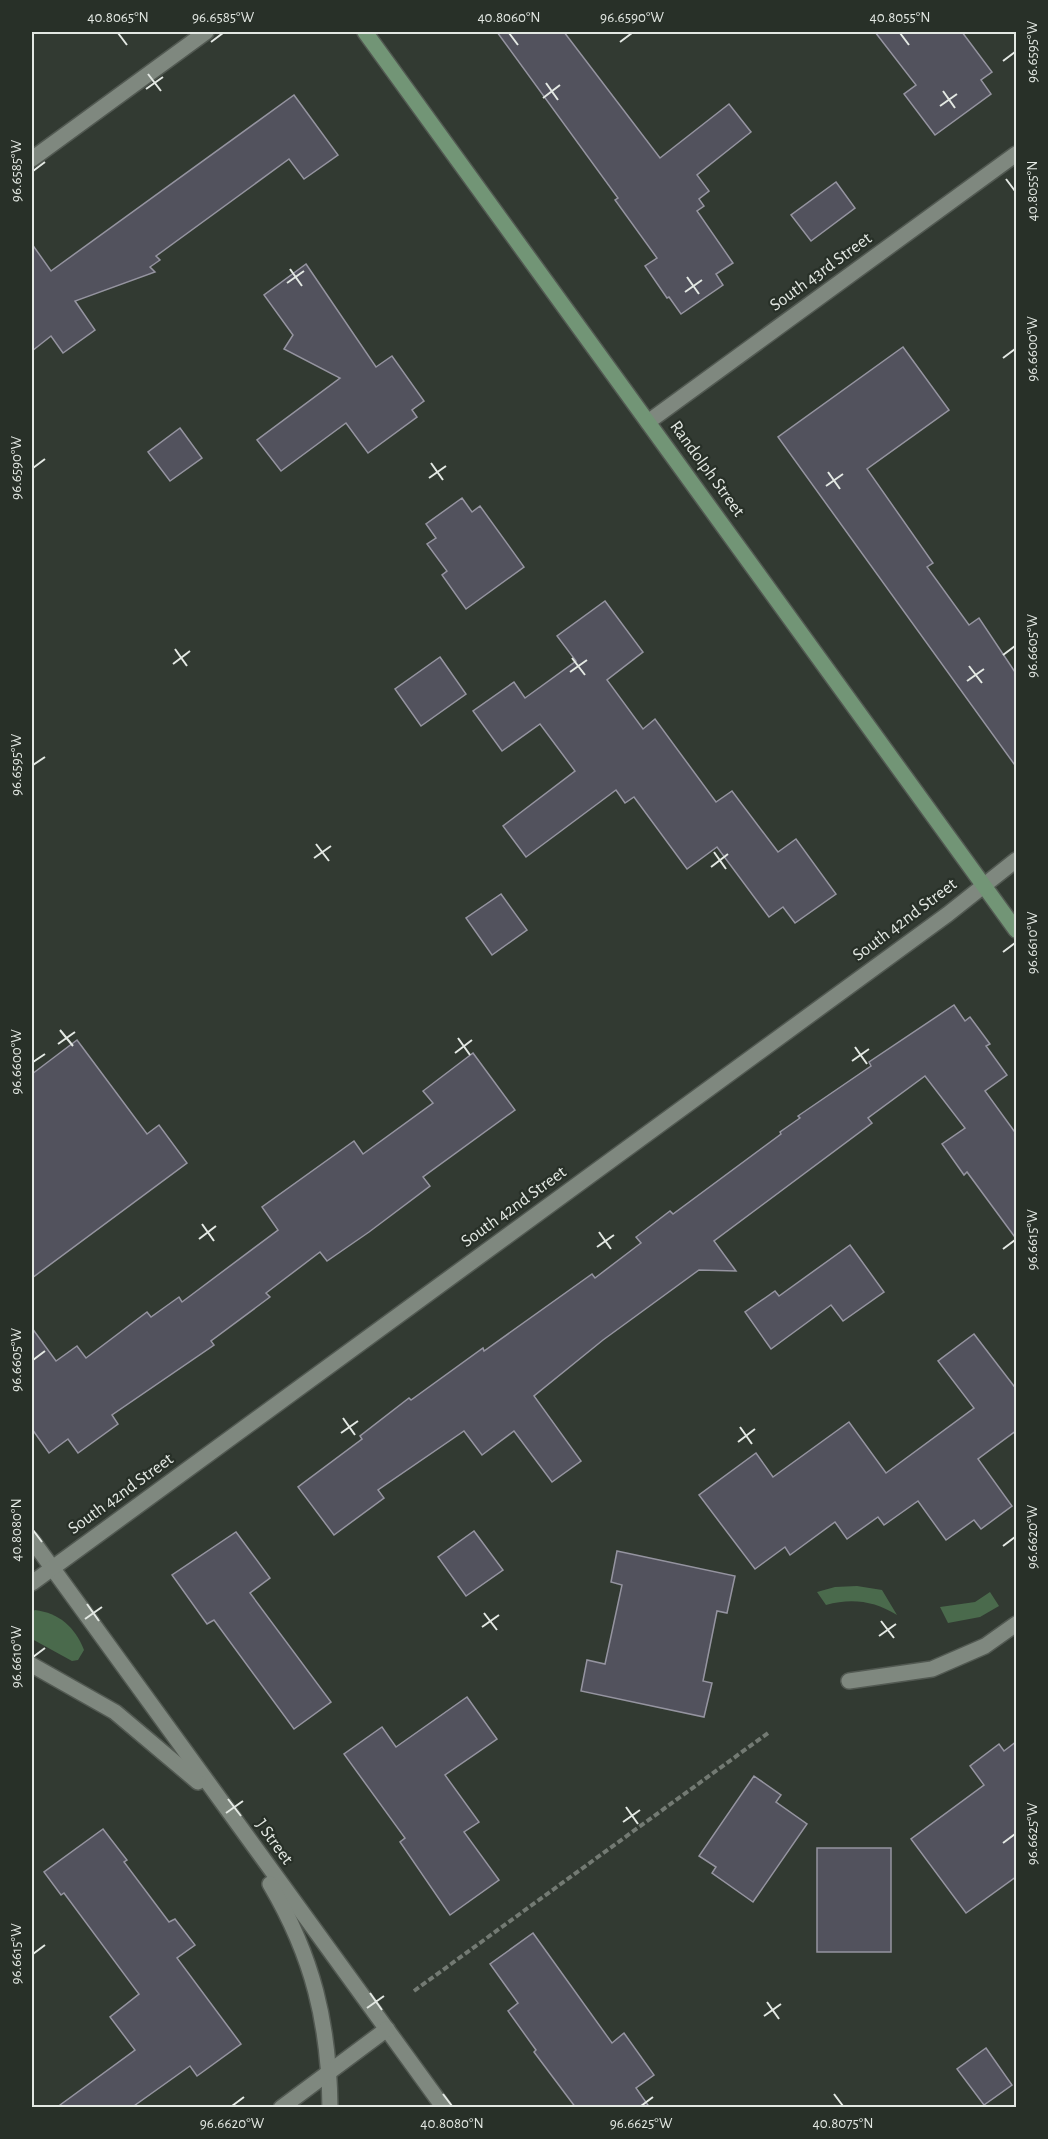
<svg xmlns="http://www.w3.org/2000/svg" width="1048" height="2139" viewBox="0 0 1048 2139" font-family="'Alegreya Sans',sans-serif">
<rect width="100%" height="100%" fill="#323a32"/>
<g fill="#4a6a4c">
<path d="M857 1586 882 1590 897 1615C874 1601 852 1598 826 1605L817 1592 835 1587Z"/>
<polygon points="990,1592 999,1606 980,1617 948,1623 940,1607 975,1602"/>
<path d="M35 1610C59 1613 75 1627 84 1650L78 1660 72 1661 32 1639V1612Z"/>
</g>
<g fill="#52525d" stroke="#9594a0" stroke-width="1.5">
<polygon points="497,32 564,32 660,158 729,104 751,132 697,175 709,191 699,199 704,206 697,211 733,263 716,274 723,285 681,314 669,297 667,298 645,266 657,258 615,200 618,198"/>
<polygon points="875,32 962,32 992,72 981,80 991,94 935,135 904,94 916,85"/>
<polygon points="294,95 338,155 304,179 289,159 156,256 160,260 150,267 155,272 75,301 95,330 63,353 51,336 32,351 32,244 51,271"/>
<polygon points="836,182 855,208 811,241 791,215"/>
<polygon points="306,264 376,367 392,356 424,401 412,410 417,417 368,453 346,423 281,471 257,440 340,378 284,349 293,335 264,295"/>
<polygon points="903,347 949,410 867,469 933,563 927,567 969,625 979,618 1017,675 1017,768 778,437"/>
<polygon points="180,428 202,458 170,481 148,452"/>
<polygon points="462,498 472,512 480,506 524,567 466,609 442,575 447,571 427,544 436,538 426,524"/>
<polygon points="605,601 643,652 607,680 643,729 655,719 716,802 732,791 778,852 796,839 836,894 795,923 783,907 769,917 717,847 687,869 634,797 625,803 616,790 526,857 503,826 575,771 540,724 502,751 473,711 514,682 525,698 576,661 557,636"/>
<polygon points="440,657 466,694 421,726 395,689"/>
<polygon points="501,894 527,930 492,955 466,918"/>
<polygon points="954,1005 965,1021 970,1017 990,1044 986,1046 1007,1075 985,1091 1017,1135 1017,1240 967,1172 964,1175 942,1144 965,1128 925,1076 868,1118 872,1123 714,1241 736,1271 699,1270 603,1340 534,1396 581,1461 552,1482 514,1431 482,1455 464,1431 378,1490 384,1498 334,1535 298,1487 362,1439 360,1436 409,1398 411,1400 483,1348 484,1351 592,1274 595,1278 641,1243 636,1237 670,1211 673,1214 781,1134 780,1132 800,1118 798,1116 871,1066 869,1062"/>
<polygon points="77,1040 147,1134 159,1125 187,1163 32,1278 32,1074"/>
<polygon points="473,1053 515,1110 423,1177 430,1186 369,1232 327,1261 320,1252 266,1293 270,1297 211,1341 214,1345 112,1415 118,1424 78,1453 68,1439 49,1453 32,1429 32,1328 56,1361 77,1346 86,1358 147,1312 151,1317 179,1297 182,1302 278,1230 262,1207 354,1141 363,1154 433,1103 423,1091"/>
<polygon points="850,1245 884,1292 843,1321 831,1305 771,1349 745,1312 775,1291 779,1296"/>
<polygon points="974,1334 1017,1390 1017,1430 978,1459 1012,1506 981,1529 974,1520 946,1540 918,1501 884,1525 878,1517 847,1539 835,1522 790,1555 785,1547 755,1569 699,1495 756,1453 773,1477 849,1422 886,1473 974,1408 938,1361"/>
<polygon points="474,1531 503,1570 466,1596 438,1557"/>
<polygon points="236,1532 270,1578 250,1593 331,1702 294,1729 214,1620 207,1624 172,1575"/>
<polygon points="617,1551 735,1576 727,1613 717,1611 703,1681 712,1683 704,1717 581,1691 587,1660 605,1664 622,1585 611,1582"/>
<polygon points="467,1697 497,1739 445,1775 479,1822 464,1832 499,1880 450,1915 400,1842 405,1838 344,1754 382,1727 396,1747"/>
<polygon points="1017,1741 1017,1876 966,1913 911,1839 984,1785 970,1766 999,1744 1004,1751"/>
<polygon points="754,1776 781,1795 776,1802 807,1824 753,1902 712,1873 716,1867 699,1856"/>
<polygon points="103,1829 127,1860 124,1862 169,1922 175,1919 195,1945 177,1958 241,2044 197,2076 190,2066 131,2108 56,2108 135,2050 110,2017 139,1994 64,1893 61,1895 44,1872"/>
<rect x="817" y="1848" width="74" height="104"/>
<polygon points="533,1933 612,2043 624,2033 654,2075 636,2088 650,2108 576,2108 534,2052 536,2050 508,2011 518,2003 490,1964"/>
<polygon points="986,2048 1012,2085 984,2105 957,2069"/>
</g>
<g fill="none" stroke-linecap="round" stroke-linejoin="round">
<g stroke="#525952" stroke-width="18">
<g id="street">
<polyline points="32,159 206,32"/>
<polyline points="648,422 1016,154"/>
<polyline points="32,1540 444,2108"/>
<polyline points="32,1583 948,914 1016,860"/>
<polyline points="32,1665 115,1712 198,1782"/>
<polyline points="849,1681 932,1669 985,1646 1016,1624"/>
<path d="M270 1884C313 1957 329 2023 330 2108"/>
<polyline points="281,2108 387,2029"/>
</g>
</g>
<g stroke="#525952" stroke-width="18">
<polyline id="secondary" points="365,32 1016,930"/>
</g>
<polyline stroke="#737a73" stroke-width="4" stroke-dasharray="6 3" stroke-linecap="butt" points="414,1991 768,1733"/>
<use href="#street" stroke="#7f887f" stroke-width="15"/>
<use href="#secondary" stroke="#729576" stroke-width="15"/>
</g>
<path fill="none" stroke="#e3e8e3" stroke-width="2" d="M118 33 127 45M509 33 518 45M900 33 909 45M211 42 223 33M620 42 632 33M1003 61 1015 52M148 74 161 91M546 83 558 100M146 89 163 77M943 91 955 108M543 98 560 85M940 106 957 94M33 171 45 162M1006 179 1015 191M290 269 302 286M687 277 699 294M287 283 304 271M685 292 702 280M1003 358 1015 349M431 463 443 480M33 468 45 459M828 472 840 489M429 478 446 466M826 486 843 474M175 649 187 666M1003 655 1015 646M572 658 585 675M173 664 190 651M969 666 982 683M570 672 587 660M967 681 984 669M33 765 45 757M316 844 329 861M714 852 726 869M314 858 331 846M711 867 728 854M1003 952 1015 943M60 1030 73 1046M458 1038 470 1055M58 1044 75 1032M855 1047 867 1064M455 1053 472 1040M852 1061 869 1049M33 1062 45 1054M202 1224 214 1241M599 1232 611 1249M199 1239 216 1226M597 1247 614 1235M1003 1249 1015 1240M33 1360 45 1351M343 1418 355 1435M740 1427 752 1444M341 1433 358 1421M738 1442 755 1429M33 1530 42 1542M1003 1546 1015 1537M87 1604 99 1621M484 1613 497 1630M85 1619 102 1607M881 1621 894 1638M482 1627 499 1615M879 1636 896 1624M33 1657 45 1648M228 1799 241 1816M626 1807 638 1824M226 1813 243 1801M623 1822 640 1810M1003 1843 1015 1834M33 1954 45 1945M370 1993 382 2010M767 2002 779 2019M367 2008 384 1996M764 2016 781 2004M443 2094 452 2106M834 2094 843 2106M232 2106 244 2097M641 2106 653 2097"/>
<g text-anchor="middle" dominant-baseline="central" stroke-width="4.5" stroke-linejoin="round" paint-order="stroke">
<g font-size="18" fill="#e3e8e3" stroke="#283028">
<text transform="translate(821 272) rotate(-36)">South 43rd Street</text>
<text transform="translate(707 469) rotate(54)">Randolph Street</text>
<text transform="translate(905 920) rotate(-37)">South 42nd Street</text>
<text transform="translate(514 1207) rotate(-36)">South 42nd Street</text>
<text transform="translate(121 1494) rotate(-36)">South 42nd Street</text>
<text transform="translate(274 1842) rotate(54)">J Street</text>
</g>
</g>
<rect width="1048" height="2139" fill="none" stroke="#283028" stroke-width="66"/>
<rect x="33" y="33" width="982" height="2073" fill="none" stroke="#e3e8e3" stroke-width="2"/>
<g font-size="15" text-anchor="middle" fill="#e3e8e3">
<text x="118" y="22">40.8065°N</text>
<text x="223" y="22">96.6585°W</text>
<text x="509" y="22">40.8060°N</text>
<text x="632" y="22">96.6590°W</text>
<text x="900" y="22">40.8055°N</text>
<text transform="translate(1032 52) rotate(-90)" y="5">96.6595°W</text>
<text transform="translate(16 171) rotate(-90)" y="5">96.6585°W</text>
<text transform="translate(1032 191) rotate(-90)" y="5">40.8055°N</text>
<text transform="translate(1032 349) rotate(-90)" y="5">96.6600°W</text>
<text transform="translate(16 468) rotate(-90)" y="5">96.6590°W</text>
<text transform="translate(1032 646) rotate(-90)" y="5">96.6605°W</text>
<text transform="translate(16 765) rotate(-90)" y="5">96.6595°W</text>
<text transform="translate(1032 943) rotate(-90)" y="5">96.6610°W</text>
<text transform="translate(16 1062) rotate(-90)" y="5">96.6600°W</text>
<text transform="translate(1032 1240) rotate(-90)" y="5">96.6615°W</text>
<text transform="translate(16 1360) rotate(-90)" y="5">96.6605°W</text>
<text transform="translate(16 1530) rotate(-90)" y="5">40.8080°N</text>
<text transform="translate(1032 1537) rotate(-90)" y="5">96.6620°W</text>
<text transform="translate(16 1657) rotate(-90)" y="5">96.6610°W</text>
<text transform="translate(1032 1834) rotate(-90)" y="5">96.6625°W</text>
<text transform="translate(16 1954) rotate(-90)" y="5">96.6615°W</text>
<text x="232" y="2128">96.6620°W</text>
<text x="452" y="2128">40.8080°N</text>
<text x="641" y="2128">96.6625°W</text>
<text x="843" y="2128">40.8075°N</text>
</g>
</svg>
